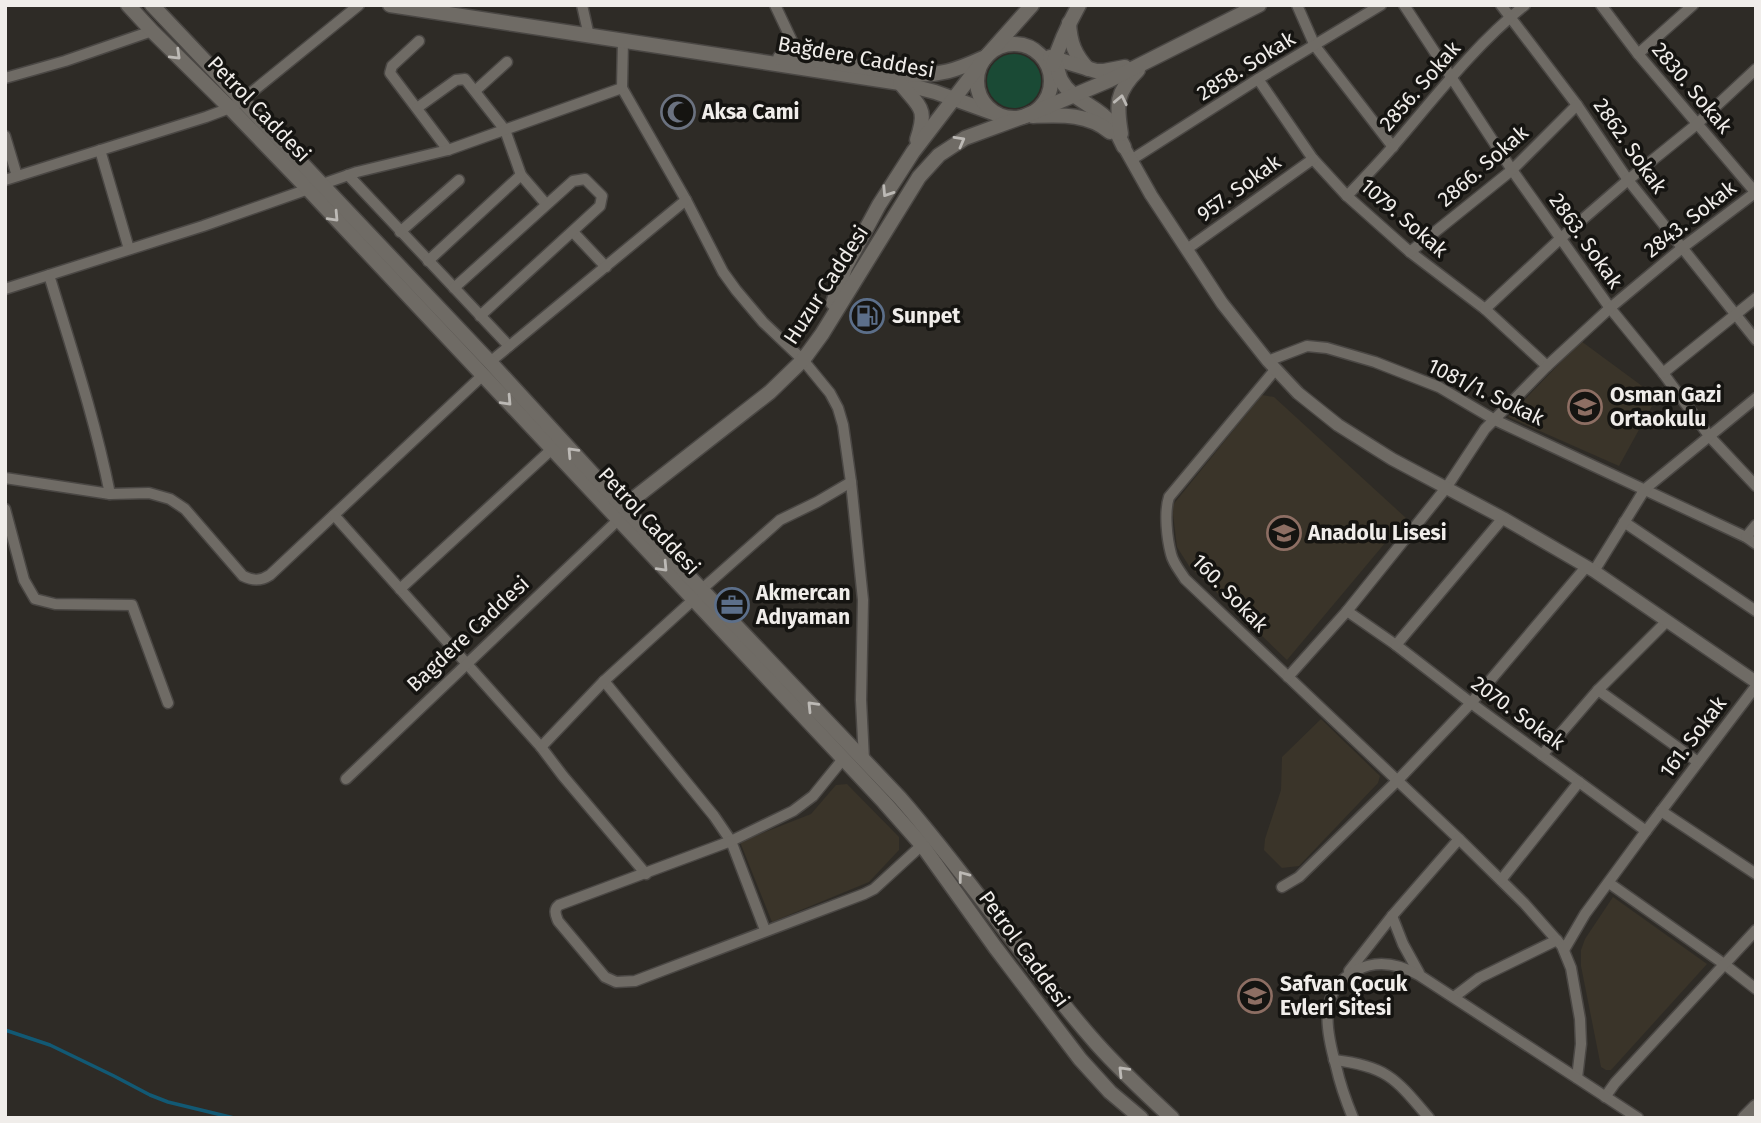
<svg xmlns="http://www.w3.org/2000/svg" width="1761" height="1123" viewBox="0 0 1761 1123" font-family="'Fira Sans',sans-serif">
<rect width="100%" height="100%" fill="#2e2b26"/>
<g fill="#3a3429">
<polygon points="1581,341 1657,397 1619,466 1508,417"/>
<polygon points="1262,395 1274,397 1406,518 1287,660 1189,566 1177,547 1172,506"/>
<polygon points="1321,719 1380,776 1378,783 1299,866 1282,868 1264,850 1265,839 1281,790 1282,757"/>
<polygon points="847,784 899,837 899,850 869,882 772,922 740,842 811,814 836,785"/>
<polygon points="1613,897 1707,964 1611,1070 1606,1070 1601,1067 1581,966 1581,950 1585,939"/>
</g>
<circle fill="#1a4a35" cx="1014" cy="81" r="27"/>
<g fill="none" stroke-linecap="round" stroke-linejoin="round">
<polyline stroke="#125974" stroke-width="3.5" points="5,1030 50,1045 114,1076 150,1095 168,1102 234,1118"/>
<g stroke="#4a4744" stroke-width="13">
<g id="minor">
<polyline points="582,5 589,36"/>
<polyline points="775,5 800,58 800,63"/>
<polyline points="1297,5 1315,46 1393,147"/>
<polyline points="1404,5 1512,170 1610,308 1663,373 1710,437 1756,486"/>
<polyline points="1501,5 1577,105 1628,180 1756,340"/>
<polyline points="1601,5 1638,54 1756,193"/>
<polyline points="419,41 392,66 390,73 448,150"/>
<polyline points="1638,54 1693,5"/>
<polyline points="5,78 65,61 152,31"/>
<polyline points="1258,79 1313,159 1347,196 1410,252 1485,309 1547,366"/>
<polyline points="622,88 686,200 723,272 736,290 763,322 803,360 830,393 838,408 843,425 851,482 863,600 861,700 864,760"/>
<polyline points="475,91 507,62"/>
<polyline points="417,108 456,80 465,79 505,130 521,175 546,204"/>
<polyline points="5,136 17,176"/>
<polyline points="100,150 129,249"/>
<polyline points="1131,160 1258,79 1381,5"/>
<polyline points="348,175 509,346"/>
<polyline points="5,180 206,117 230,108 242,100 359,5"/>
<path d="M1347 196C1363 179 1380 162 1395 144 1436 96 1475 45 1525 5"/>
<polyline points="400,232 459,180"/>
<polyline points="573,232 606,267"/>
<polyline points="1187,249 1313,159"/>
<polyline points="1410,252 1512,170 1577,105"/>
<polyline points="428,261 521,175"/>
<path d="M49 275C71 347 95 419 110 494"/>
<polyline points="454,288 573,181 585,179 602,196 600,206 480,316"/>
<polyline points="5,289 203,226 357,172 448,150 622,88 623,41"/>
<polyline points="1485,309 1561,238 1628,180 1697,124 1756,69"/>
<polyline points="1268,361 1307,346 1327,348 1375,362 1439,387 1495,420 1746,537 1756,544"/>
<polyline points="490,362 686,200"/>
<path d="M1275 370 1169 497C1164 512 1167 539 1171 554 1173 563 1180 571 1185 579L1459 839 1524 903 1562 946 1571 968 1580 1019 1581 1044 1577 1078"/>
<polyline points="1663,373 1756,298"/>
<path d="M5 478 110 494 149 493 170 499 185 509 243 576C253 581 261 581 270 575L483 375"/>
<polyline points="5,509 24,580 35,599 55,604 132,605 168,703"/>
<polyline points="334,515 541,747 563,776 646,874"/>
<polyline points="1624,522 1756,611"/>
<polyline points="1746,537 1756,525"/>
<polyline points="1594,571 1645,489 1756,398"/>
<polyline points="400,589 552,449"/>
<polyline points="1347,611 1396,645 1471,703 1646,831 1756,686"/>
<polyline points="1396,645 1503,518"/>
<polyline points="1288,677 1347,611 1446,488 1485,429 1547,366 1610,308 1682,248 1756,192"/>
<polyline points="604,681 714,816 731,841 765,930"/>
<polyline points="1598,690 1698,762"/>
<polyline points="541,747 604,681 693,600 701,590 780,520 817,502 851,482"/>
<polyline points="1542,755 1598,690 1667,621"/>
<path d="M843 759 813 796 793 811 731 841 559 905C553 910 556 915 558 921L605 977 616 982 635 981 864 894 874 889 922 845"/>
<polyline points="346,779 618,520"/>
<polyline points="1661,811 1756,874"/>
<polyline points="1501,880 1579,782"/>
<polyline points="1609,883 1724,964 1756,989"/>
<polyline points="1282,887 1299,877 1398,780 1471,703 1586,567"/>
<polyline points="1392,916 1403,944 1419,973"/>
<polyline points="1564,950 1585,914 1646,831"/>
<polyline points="1349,971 1392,916 1459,839"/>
<polyline points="1454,997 1479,978 1557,940"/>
<path d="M1334 1060C1387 1066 1396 1079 1429 1118"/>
<polyline points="1605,1097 1615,1083 1756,930"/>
<path d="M1353 1118C1346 1101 1340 1084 1336 1066 1326 1031 1317 990 1357 970 1378 959 1399 964 1419 975L1638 1118"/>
</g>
</g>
<g stroke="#4a4744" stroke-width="15">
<polyline id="tertiary" points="1124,147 1151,195 1222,303 1268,361 1298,393 1338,425 1392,459 1503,518 1594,571 1756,682"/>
</g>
<g stroke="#4a4744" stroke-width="17">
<g id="secondary">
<polyline points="128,5 152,31 230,108 308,189 884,802 922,845 995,947 1080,1059 1110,1092 1141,1118"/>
<path d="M152 5 490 362 623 507 900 798C969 877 1027 965 1096 1043 1120 1070 1146 1094 1172 1118"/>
<polyline points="390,5 900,83 935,92 996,114"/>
<path d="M1069 23C1070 43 1075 55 1088 69"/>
<circle cx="1014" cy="81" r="37"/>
<polyline points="1050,57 1096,71 1104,71 1125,67"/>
<path d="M780 58H800L910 74C938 77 959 69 983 58"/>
<path d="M1055 59C1057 66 1058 73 1061 80 1072 101 1097 105 1111 123 1116 130 1120 139 1124 147"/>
<path d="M1053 65C1059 44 1068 25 1079 5"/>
<path d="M900 83C920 108 928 107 917 140"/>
<path d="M1033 116C1060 115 1088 113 1110 132"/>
<path d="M1121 134C1116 104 1116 92 1138 70"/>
<polyline points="833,303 845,268 879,205 913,152 985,58 1032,5"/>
<polyline points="623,507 770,392 803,360 822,334 919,177 939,155 965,138 1025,116 1110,80 1259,5"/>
<polyline points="1745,1118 1756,1107"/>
</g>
</g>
<use href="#minor" stroke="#6f6b65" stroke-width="10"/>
<use href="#tertiary" stroke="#6f6b65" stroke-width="12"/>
<use href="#secondary" stroke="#6f6b65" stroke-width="14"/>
</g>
<defs><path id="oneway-chevron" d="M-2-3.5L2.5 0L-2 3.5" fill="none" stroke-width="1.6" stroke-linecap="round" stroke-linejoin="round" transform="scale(1.75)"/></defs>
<g stroke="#bcb9b5">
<use href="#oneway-chevron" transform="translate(176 55) rotate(44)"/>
<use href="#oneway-chevron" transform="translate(1121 100) rotate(-78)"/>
<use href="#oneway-chevron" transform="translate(960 141) rotate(-29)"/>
<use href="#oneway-chevron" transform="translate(887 192) rotate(123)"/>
<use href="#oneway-chevron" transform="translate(334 217) rotate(47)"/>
<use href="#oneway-chevron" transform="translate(507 401) rotate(47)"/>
<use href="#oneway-chevron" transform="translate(572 452) rotate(-133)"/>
<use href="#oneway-chevron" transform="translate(663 567) rotate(47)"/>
<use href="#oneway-chevron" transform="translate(812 706) rotate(-134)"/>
<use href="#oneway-chevron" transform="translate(963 876) rotate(-127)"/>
<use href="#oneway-chevron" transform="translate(1123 1071) rotate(-134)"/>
</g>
<defs>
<g id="mosque-ring" transform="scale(1.75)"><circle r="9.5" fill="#151411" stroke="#6b7280" stroke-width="1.5"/><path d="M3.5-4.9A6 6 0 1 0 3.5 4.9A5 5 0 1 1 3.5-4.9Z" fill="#6b7280"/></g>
<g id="fuel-ring" transform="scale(1.75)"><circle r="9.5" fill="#151411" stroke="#5c6f8a" stroke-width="1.5"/><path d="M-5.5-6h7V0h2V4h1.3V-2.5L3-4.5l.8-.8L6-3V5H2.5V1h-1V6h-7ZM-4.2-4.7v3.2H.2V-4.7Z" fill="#5c6f8a"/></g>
<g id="school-ring" transform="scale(1.75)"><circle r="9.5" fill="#151411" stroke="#8d6e63" stroke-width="1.5"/><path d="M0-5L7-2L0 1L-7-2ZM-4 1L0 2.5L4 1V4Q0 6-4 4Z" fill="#8d6e63"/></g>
<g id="office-ring" transform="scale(1.75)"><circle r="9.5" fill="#151411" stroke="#5c6f8a" stroke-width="1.5"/><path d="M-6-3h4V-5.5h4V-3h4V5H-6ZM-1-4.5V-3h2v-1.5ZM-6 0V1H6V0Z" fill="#5c6f8a"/></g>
</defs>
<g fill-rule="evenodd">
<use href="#mosque-ring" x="678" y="112"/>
<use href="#fuel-ring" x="867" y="316"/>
<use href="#school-ring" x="1585" y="407"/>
<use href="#school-ring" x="1284" y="533"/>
<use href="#office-ring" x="732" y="605"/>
<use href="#school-ring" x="1255" y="996"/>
</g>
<g text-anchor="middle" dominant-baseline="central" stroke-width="7" stroke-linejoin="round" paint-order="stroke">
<g font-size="21" fill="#f0edea" stroke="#151411">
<text transform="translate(856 57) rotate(10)">Bağdere Caddesi</text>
<text transform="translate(1246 66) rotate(-32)">2858. Sokak</text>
<text transform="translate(1420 86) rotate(-49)">2856. Sokak</text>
<text transform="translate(1692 88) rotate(50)">2830. Sokak</text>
<text transform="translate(259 109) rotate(46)">Petrol Caddesi</text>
<text transform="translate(1630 146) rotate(55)">2862. Sokak</text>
<text transform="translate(1483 166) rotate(-41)">2866. Sokak</text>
<text transform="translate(1239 188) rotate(-36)">957. Sokak</text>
<text transform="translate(1404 218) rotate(41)">1079. Sokak</text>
<text transform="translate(1690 219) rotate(-38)">2843. Sokak</text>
<text transform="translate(1586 241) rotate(55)">2863. Sokak</text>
<text transform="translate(826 285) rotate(-57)">Huzur Caddesi</text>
<text transform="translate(1486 392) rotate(26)">1081/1. Sokak</text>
<text transform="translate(649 521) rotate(47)">Petrol Caddesi</text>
<text transform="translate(1230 593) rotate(46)">160. Sokak</text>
<text transform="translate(468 634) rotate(-43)">Bagdere Caddesi</text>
<text transform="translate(1518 713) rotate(36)">2070. Sokak</text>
<text transform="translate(1693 737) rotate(-53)">161. Sokak</text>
<text transform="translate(1024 949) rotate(54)">Petrol Caddesi</text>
</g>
<g font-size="21" font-weight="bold" fill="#f0edea" stroke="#151411" text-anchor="start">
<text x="702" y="112">Aksa Cami</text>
<text x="892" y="316">Sunpet</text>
<text x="1610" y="395">Osman Gazi<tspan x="1610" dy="24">Ortaokulu</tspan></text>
<text x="1308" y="533">Anadolu Lisesi</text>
<text x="756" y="593">Akmercan<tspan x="756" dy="24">Adıyaman</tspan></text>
<text x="1280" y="984">Safvan Çocuk<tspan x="1280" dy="24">Evleri Sitesi</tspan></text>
</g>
</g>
<rect width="1761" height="1123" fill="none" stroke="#f0edea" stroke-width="14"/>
</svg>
